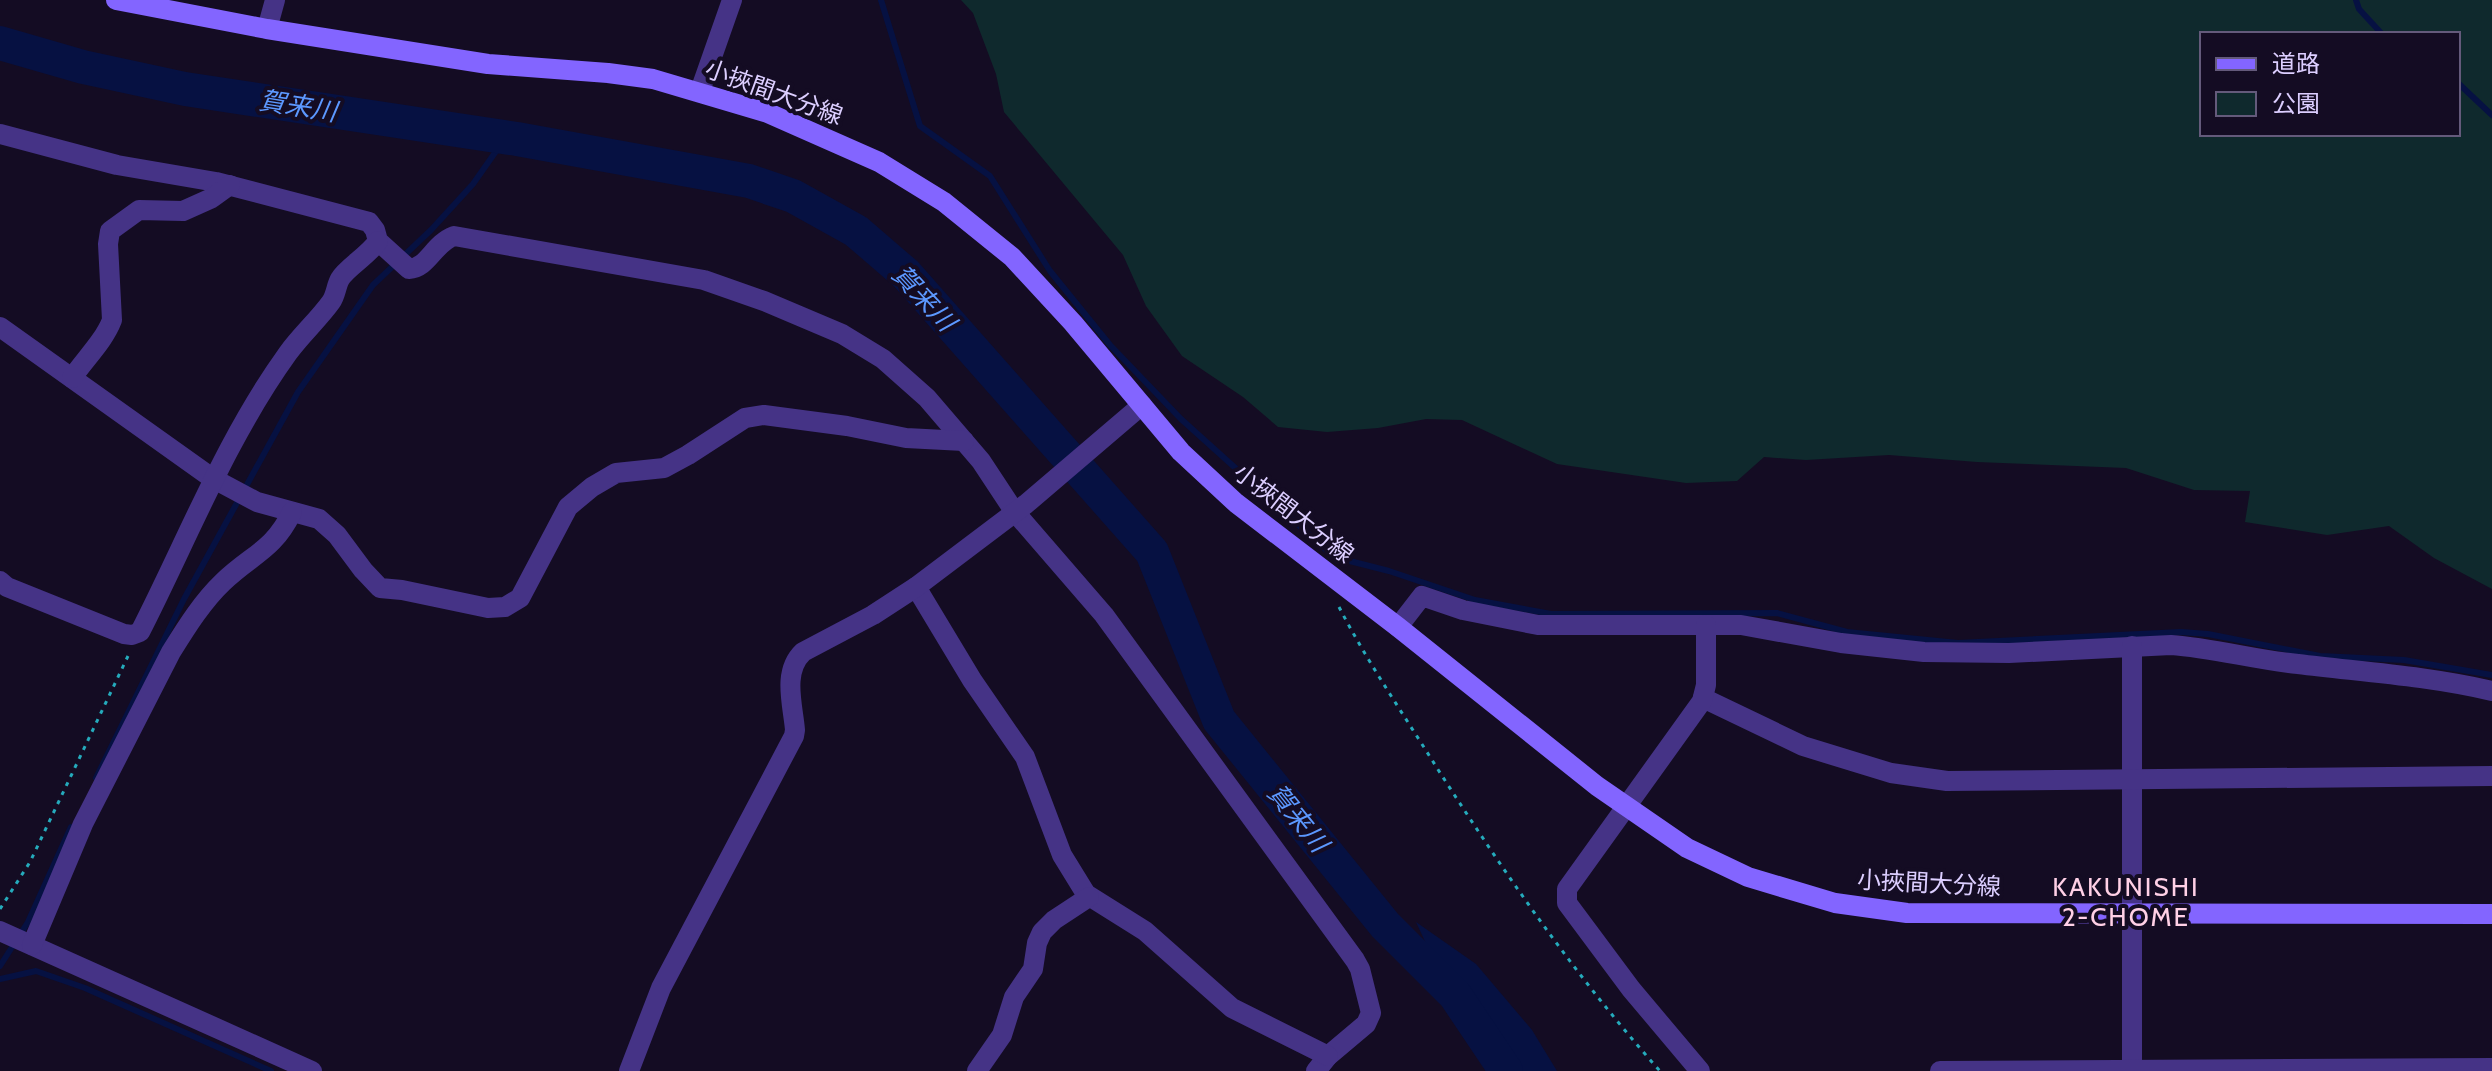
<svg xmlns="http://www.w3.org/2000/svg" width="2492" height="1071" viewBox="0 0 2492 1071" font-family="Cabin,'Noto Sans JP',sans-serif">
<rect width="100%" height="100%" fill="#140c23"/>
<path fill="#0f292d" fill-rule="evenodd" d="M961 0H2492V589L2434 558 2389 526 2327 535 2245 522 2250 491 2194 490 2126 468 1977 462 1889 455 1806 460 1764 457 1737 481 1686 483 1557 464 1462 420 1426 419 1378 428 1327 432 1278 427 1243 397 1182 356 1146 306 1123 255 1004 112 996 74 973 13ZM2202 34H2458V134H2202Z"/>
<polygon fill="#061142" points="1416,922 1476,964 1532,1030 1557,1071 1501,1071 1455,1006"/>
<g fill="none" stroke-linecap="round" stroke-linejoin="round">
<g stroke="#061142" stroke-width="6">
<polyline points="881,0 920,126 990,176 1050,271 1110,345 1181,419 1334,557 1389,571 1475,600 1551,614 1777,613 1847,632 1958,643 2181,632 2208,634 2320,656 2404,660 2492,675"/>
<polyline points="2356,0 2359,9 2382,34"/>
<polyline points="2458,83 2492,115"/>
<polyline points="96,778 184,599 298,392 373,285 431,230 473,184 506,137"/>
<polyline points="0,966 28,922 71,827"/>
<polyline points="0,979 36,971 85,988 271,1071"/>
</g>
<polyline stroke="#061142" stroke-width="34" points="0,43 83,67 185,89 517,139 749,181 793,196 856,231 906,274 1152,552 1219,720 1385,925 1455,995 1506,1071"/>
<g stroke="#25abbc" stroke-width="3" stroke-dasharray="4 6" stroke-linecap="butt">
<path d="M1339 607C1368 663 1404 715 1437 768 1505 874 1576 977 1660 1071"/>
<polyline points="0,909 30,862 128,656"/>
</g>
<g stroke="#453386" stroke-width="20">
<polyline points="267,29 275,0"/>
<polyline points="700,91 732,0"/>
<path d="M0 134 117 165 216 182 369 222 375 230 378 241 409 269C428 268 433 244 454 236L704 280 764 301 842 334 883 359 927 398 981 461 1014 511 1104 615 1355 960 1360 969 1371 1013 1366 1024 1328 1056 1316 1071"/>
<polyline points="0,327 212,478 257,502 319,519 337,535 363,570 380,588 402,590 488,608 505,607 520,598 568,507 592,487 616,473 664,468 688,455 745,418 764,415 847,426 906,438 964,441"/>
<path d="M72 378C85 359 104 341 112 320L108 244 110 231 139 210 183 211 212 198 230 185"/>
<path d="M0 581 7 587 124 634 132 635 140 632C188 538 226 439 288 353 301 335 318 320 331 302 336 295 336 286 340 279 346 268 369 255 378 241"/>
<polyline points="916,587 972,680 1025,757 1062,855 1086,894 1145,931 1232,1008 1328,1056"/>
<path d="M1398 627 1422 596 1463 610 1538 625H1741L1841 643 1924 652 2009 653 2171 645C2214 648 2255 660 2298 664 2363 672 2428 676 2492 691"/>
<polyline points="2132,646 2132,1071"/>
<polyline points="1703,698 1803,746 1891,773 1947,781 2492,776"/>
<polyline points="0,931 312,1071"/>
<path d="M32 945 83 824 171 652C186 628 202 602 223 582 252 554 273 551 292 512"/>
<path d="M629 1071 661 988 794 736 795 730C793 705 782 672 803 652L873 615 916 587 1026 504 1142 405"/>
<polyline points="977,1071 1002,1035 1014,997 1033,969 1037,943 1042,932 1054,920 1089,897"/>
<polyline points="1700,1071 1631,989 1567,903 1567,889 1702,701 1706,685 1706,625"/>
<polyline points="1940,1071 2492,1068"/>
</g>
<polyline stroke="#8365ff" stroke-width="20" points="116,0 267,29 488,64 608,73 653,79 768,113 879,162 944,202 1012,257 1073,323 1181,452 1236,503 1398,627 1597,786 1687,848 1748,877 1835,903 1907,913 2492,914"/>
</g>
<g text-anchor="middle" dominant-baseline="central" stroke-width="8" stroke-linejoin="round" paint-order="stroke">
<g font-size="24" fill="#dcceff" stroke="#140c23">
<text transform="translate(774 92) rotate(20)">小挾間大分線</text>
<text transform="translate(1294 513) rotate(38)">小挾間大分線</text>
<text transform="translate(1929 883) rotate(3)">小挾間大分線</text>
</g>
<g font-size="26" font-style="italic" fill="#5c98ff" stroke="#140c23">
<text transform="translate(298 106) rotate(9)">賀来川</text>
<text transform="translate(924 298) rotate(47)">賀来川</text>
<text transform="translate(1298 818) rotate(51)">賀来川</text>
</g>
<g font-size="26" letter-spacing="2" fill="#ffd0e6" stroke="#140c23">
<text x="2126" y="887">KAKUNISHI<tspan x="2126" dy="30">2-CHOME</tspan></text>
</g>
</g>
<rect x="2200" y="32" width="260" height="104" fill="#140c23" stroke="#645a7b" stroke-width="2"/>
<rect x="2216" y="58" width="40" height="12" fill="#8365ff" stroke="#645a7b" stroke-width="2"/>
<text x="2272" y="72" font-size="24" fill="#dcceff">道路</text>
<rect x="2216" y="92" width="40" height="24" fill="#0f292d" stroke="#645a7b" stroke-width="2"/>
<text x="2272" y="112" font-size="24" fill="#dcceff">公園</text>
</svg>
